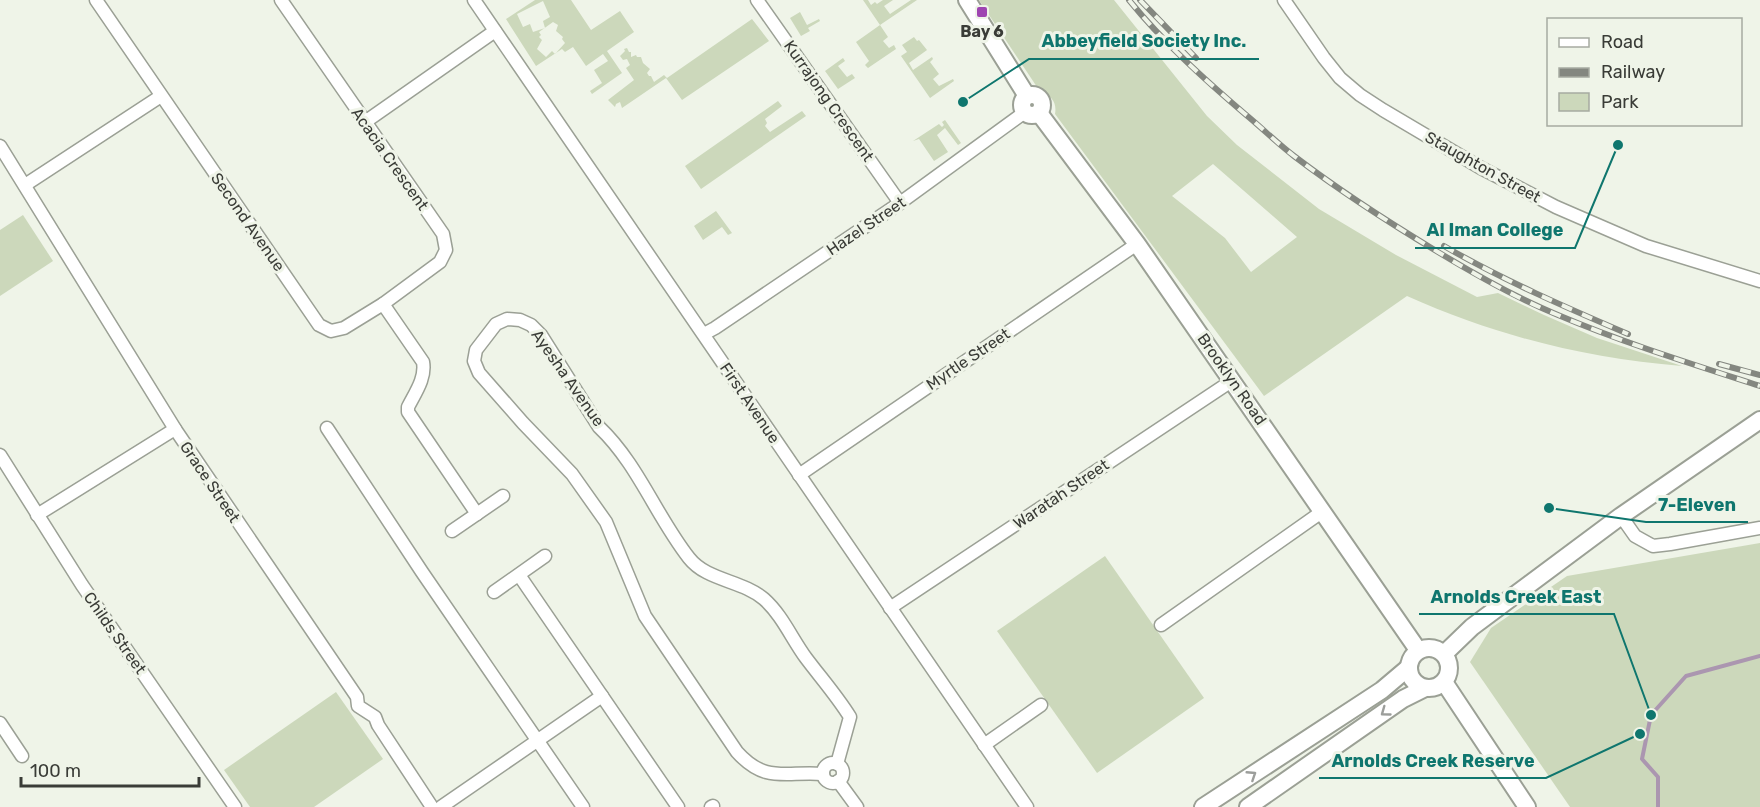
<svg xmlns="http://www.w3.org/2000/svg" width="1760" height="807" viewBox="0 0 1760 807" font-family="Rubik,sans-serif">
<rect width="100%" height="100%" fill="#eff4e8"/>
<g fill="#ccd8bb" fill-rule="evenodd">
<path d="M535 0H571L591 30 620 11 634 32 607 51 622 73 592 94 590 91 602 83 594 70 608 61 603 54 586 66 573 47 565 52 562 49 536 66 506 19ZM543 1 550 17 543 21 545 28 533 32 530 24 523 27 517 14ZM553 22 558 25 556 31 563 37 562 39 565 43 555 54 552 51 546 57 537 49 542 40 539 37 541 35 539 32Z"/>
<polygon points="863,0 868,0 871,5 875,2 877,4 883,0 893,0 884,6 890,14 911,0 917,0 880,25 888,37 883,41 889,48 894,45 896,49 868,68 865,65 869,61 856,42 880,25"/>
<path d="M979 0H1114L1207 116 1237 145 1319 209 1396 255 1477 297 1498 293 1544 315 1597 338 1682 366C1584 358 1497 336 1407 296L1264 396 1055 114C1057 103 1052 95 1041 93ZM1213 164 1297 237 1251 272 1225 238 1172 196Z"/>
<polygon points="800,12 807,25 819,19 820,21 808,28 810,31 801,36 790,18"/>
<polygon points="752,19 769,41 682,100 666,78 622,108 620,102 616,104 615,107 608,100 634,80 626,68 630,65 627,59 623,60 620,56 625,51 624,49 627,48 629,52 631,52 631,57 636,55 637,57 641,57 643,63 650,69 647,73 649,76 651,76 654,82 664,75 667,78"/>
<polygon points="914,37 917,41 919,40 927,50 909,63 913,70 932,57 933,59 930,62 939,74 933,79 939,86 953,79 954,81 930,98 901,56 907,52 902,45"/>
<polygon points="843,58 845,61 838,66 847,77 852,74 855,78 838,89 825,71"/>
<polygon points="778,101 782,106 765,119 767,123 765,126 770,132 802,111 806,116 701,189 685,166"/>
<polygon points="945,120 961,143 958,145 945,128 937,135 948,152 934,161 919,139 913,141 939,124 942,127 944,125 942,122"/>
<polygon points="716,211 732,233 728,235 722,227 703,240 694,226"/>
<polygon points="23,215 53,261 0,296 0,230"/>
<polygon points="1760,543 1760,807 1570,807 1470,662 1491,628 1567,576"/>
<polygon points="1105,556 1204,698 1097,773 997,631"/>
<polygon points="336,692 383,759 314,807 250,807 224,770"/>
</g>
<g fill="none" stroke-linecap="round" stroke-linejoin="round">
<polyline stroke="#ab96b0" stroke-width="4" points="1658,807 1658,777 1642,759 1651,715 1686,676 1760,656"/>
<g stroke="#9ba095" stroke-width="15">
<g id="minor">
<path d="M96 0 319 325 331 331 344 328 383 304 423 362C426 378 415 393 408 407V412L477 514"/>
<polyline points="281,0 443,234 446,250 440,262 383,304"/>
<polyline points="474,0 1027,807"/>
<polyline points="757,0 900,203"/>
<polyline points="1284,0 1324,58 1340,78 1360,95 1383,110 1481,168 1556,207 1646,246 1760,281"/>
<polyline points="365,122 495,31"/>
<polyline points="0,146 175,429 357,697 358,706 375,717 378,725 432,807"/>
<polyline points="25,185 161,96"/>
<polyline points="704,334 715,328 900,203 1025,112"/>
<polyline points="327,428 422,572 583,807"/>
<polyline points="0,455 82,585 235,807"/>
<polyline points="799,475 1137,244"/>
<polyline points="37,515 175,429"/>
<polyline points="1621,516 1635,536 1653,546 1670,544 1760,528"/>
<polyline points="452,531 503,496"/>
<polyline points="519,575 678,807"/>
<polyline points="494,592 545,556"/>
<polyline points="890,608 1233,380"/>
<polyline points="1161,625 1323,511"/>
<polyline points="0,723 22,756"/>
<polyline points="984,745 1041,705"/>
<circle cx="833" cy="773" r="10"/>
<path d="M823 774C785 771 766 784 737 752L645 616 606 522 572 474 523 423 479 373 474 361 476 350 496 324 507 319 520 320 531 325 541 335 599 427C638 464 656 516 689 558 707 581 742 580 764 599 782 615 792 639 806 658 821 678 837 696 850 717L837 764"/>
<polyline points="838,781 857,807"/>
<polyline points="441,807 602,696"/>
<polyline points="711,807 713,806"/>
</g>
</g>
<g stroke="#9ba095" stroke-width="20">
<g id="tertiary">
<polyline points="967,0 1027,96"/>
<circle cx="1032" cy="105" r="10"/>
<polyline points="1039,113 1137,244 1418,650"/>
<circle cx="1429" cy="668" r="20"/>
<polyline points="1444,654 1472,627 1621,516 1760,420"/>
<polyline points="1444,682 1527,807"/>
<polyline points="1203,807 1382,690 1408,668"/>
<polyline points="1248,807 1403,699 1425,688"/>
</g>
</g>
<use href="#minor" stroke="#fff" stroke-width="12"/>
<use href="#tertiary" stroke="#fff" stroke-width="16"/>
<g stroke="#848780" stroke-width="6">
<g id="rail">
<path d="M1129 0C1163 42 1204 79 1245 114 1262 128 1277 143 1294 156 1340 191 1388 222 1438 252 1476 275 1516 298 1558 315 1624 343 1692 364 1760 386"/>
<polyline points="1140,0 1196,58"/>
<path d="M1444 246C1503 280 1565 307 1628 334"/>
<polyline points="1719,364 1760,375"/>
</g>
</g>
<use href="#rail" stroke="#eff4e8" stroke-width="4" stroke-dasharray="11" stroke-linecap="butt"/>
</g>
<defs><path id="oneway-chevron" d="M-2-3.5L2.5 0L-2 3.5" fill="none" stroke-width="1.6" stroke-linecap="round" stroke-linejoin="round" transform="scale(1.5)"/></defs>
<g stroke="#9c9e9b">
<use href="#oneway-chevron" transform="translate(1385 712) rotate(144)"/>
<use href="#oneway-chevron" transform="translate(1252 775) rotate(-33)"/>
</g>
<rect fill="#9e45b1" stroke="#eff4e8" stroke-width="2" x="976" y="6" width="12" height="12" rx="3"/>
<g text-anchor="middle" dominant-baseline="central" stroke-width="6" stroke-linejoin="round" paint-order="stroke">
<g font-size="16" font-weight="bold" fill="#3a3c37" stroke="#eff4e8">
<text x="982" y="31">Bay 6</text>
</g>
<g font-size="16" fill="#3a3c37" stroke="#eff4e8">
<text transform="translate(829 101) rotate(55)">Kurrajong Crescent</text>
<text transform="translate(390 159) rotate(55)">Acacia Crescent</text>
<text transform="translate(1483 167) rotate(29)">Staughton Street</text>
<text transform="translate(248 222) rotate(55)">Second Avenue</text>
<text transform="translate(866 226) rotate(-34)">Hazel Street</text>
<text transform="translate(968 359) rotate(-34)">Myrtle Street</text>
<text transform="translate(568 378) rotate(55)">Ayesha Avenue</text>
<text transform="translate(1232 379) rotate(55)">Brooklyn Road</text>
<text transform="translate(750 403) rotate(56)">First Avenue</text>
<text transform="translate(210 482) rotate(56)">Grace Street</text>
<text transform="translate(1061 494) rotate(-34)">Waratah Street</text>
<text transform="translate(115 633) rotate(55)">Childs Street</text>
</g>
</g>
<path fill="none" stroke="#0f766e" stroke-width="2" d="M963 102L1029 59H1259M1618 145L1575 248H1415M1549 508L1646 522H1748M1651 715L1614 614H1419M1640 734L1546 778H1319"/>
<g fill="#0f766e" stroke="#eff4e8" stroke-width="2">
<circle cx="963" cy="102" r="6"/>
<circle cx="1618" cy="145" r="6"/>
<circle cx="1549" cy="508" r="6"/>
<circle cx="1651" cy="715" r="6"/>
<circle cx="1640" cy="734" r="6"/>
</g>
<g font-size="18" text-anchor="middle" font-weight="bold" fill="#0f766e" stroke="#eff4e8" stroke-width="6" stroke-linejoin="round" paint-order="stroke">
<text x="1144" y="47">Abbeyfield Society Inc.</text>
<text x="1495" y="236">Al Iman College</text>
<text x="1697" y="511">7-Eleven</text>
<text x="1516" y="603">Arnolds Creek East</text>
<text x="1433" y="767">Arnolds Creek Reserve</text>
</g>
<rect x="1547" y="18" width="195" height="108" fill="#eff4e8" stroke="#a7aaa1" stroke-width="1.5"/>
<rect x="1559" y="38" width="30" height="9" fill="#ffffff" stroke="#a7aaa1" stroke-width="1.5"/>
<text x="1601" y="48" font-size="18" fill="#3a3c37">Road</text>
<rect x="1559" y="68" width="30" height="9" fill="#848780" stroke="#a7aaa1" stroke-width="1.5"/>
<text x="1601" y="78" font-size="18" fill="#3a3c37">Railway</text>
<rect x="1559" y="93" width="30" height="18" fill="#ccd8bb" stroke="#a7aaa1" stroke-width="1.5"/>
<text x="1601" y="108" font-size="18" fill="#3a3c37">Park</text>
<path d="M21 777v9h178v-9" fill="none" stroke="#3a3c37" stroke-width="3"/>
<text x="30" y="777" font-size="18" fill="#3a3c37" stroke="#eff4e8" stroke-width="4.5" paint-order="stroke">100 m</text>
</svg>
